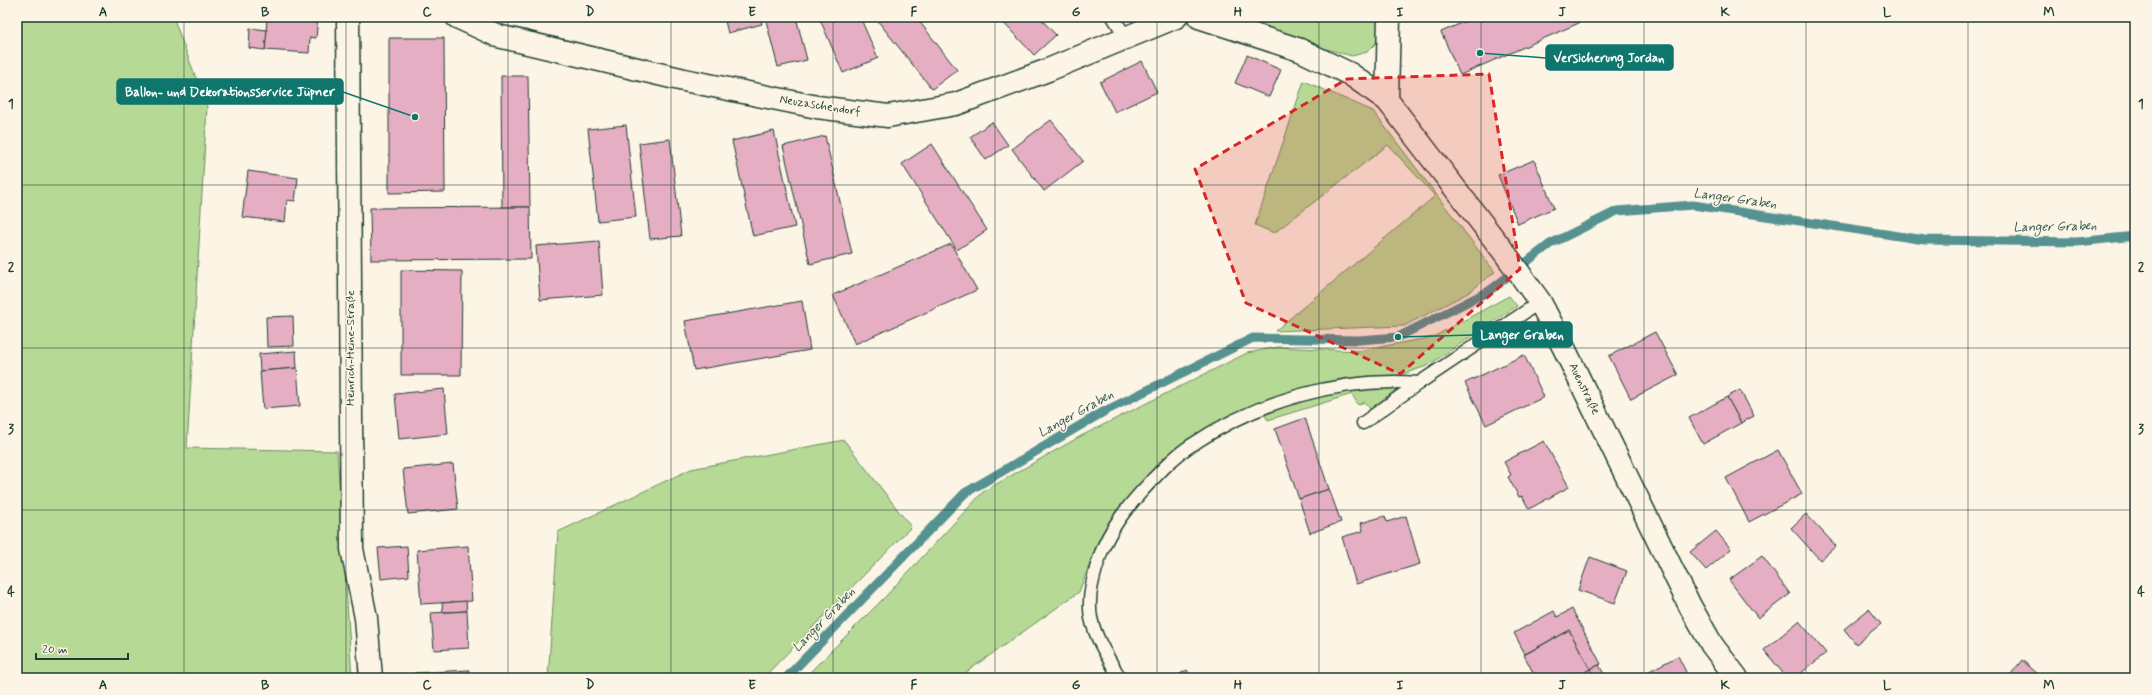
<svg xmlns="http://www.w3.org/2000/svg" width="2152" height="695" viewBox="0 0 2152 695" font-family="Mynerve,sans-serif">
<rect width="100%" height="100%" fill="#fcf5e5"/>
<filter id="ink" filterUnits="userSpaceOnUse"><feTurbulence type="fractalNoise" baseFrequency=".025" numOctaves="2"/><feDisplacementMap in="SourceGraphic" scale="8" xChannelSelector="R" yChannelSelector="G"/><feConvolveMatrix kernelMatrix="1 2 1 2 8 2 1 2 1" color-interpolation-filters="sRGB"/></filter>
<g filter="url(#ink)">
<g fill="#b6da95" stroke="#6a8c64">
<polygon points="17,17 173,17 207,107 187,448 337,451 352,678 17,678"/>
<polygon points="1251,17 1380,17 1380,39 1367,52 1352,56 1323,48 1270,28"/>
<polygon points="1304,81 1373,111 1495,272 1468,293 1404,326 1275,331 1435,196 1388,145 1274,233 1255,225"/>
<polygon points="1509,296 1517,306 1427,366 1400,375 1350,379 1295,390 1220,420 1186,441 1156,467 1117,510 1100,537 1079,592 958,678 804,678 884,598 984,491 1081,436 1247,353 1279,347 1358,351 1433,337"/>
<polygon points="1401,386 1370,409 1364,402 1358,405 1352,394 1268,420 1264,414 1326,392"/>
<polygon points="844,440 911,527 763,678 548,678 558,532 691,469"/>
</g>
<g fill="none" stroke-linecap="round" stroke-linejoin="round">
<polyline stroke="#559291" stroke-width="9" points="786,678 965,493 1105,411 1253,338 1359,340 1398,337 1489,291 1550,244 1617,211 1693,205 1925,240 2077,242 2135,236"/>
</g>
<g fill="#e6aec3" stroke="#1f3d34">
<polygon points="267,17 318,17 316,38 310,37 309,53 265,50"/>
<polygon points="724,17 760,17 762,24 728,33"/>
<polygon points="765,17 796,17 807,60 778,67"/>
<polygon points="819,17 860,17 878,58 843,73"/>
<polygon points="881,17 916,17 957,70 932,89 877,20"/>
<polygon points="998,17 1039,17 1056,35 1034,55"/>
<polygon points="1475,17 1576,17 1579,23 1460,75 1441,32"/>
<polygon points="250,28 267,30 265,50 249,48"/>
<polygon points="389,38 444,38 445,192 389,193"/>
<polygon points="1247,55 1281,70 1269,97 1235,83"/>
<polygon points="1142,61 1157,92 1115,112 1100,82"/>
<polygon points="501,76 528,76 530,207 502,207"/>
<polygon points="1051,120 1083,161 1044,191 1012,149"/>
<polygon points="992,122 1008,145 986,160 970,137"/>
<polygon points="626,125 636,217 598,221 588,129"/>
<polygon points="774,131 795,227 753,236 732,141"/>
<polygon points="825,136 852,254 810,264 783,146"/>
<polygon points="670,139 681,236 650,239 639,143"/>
<polygon points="932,144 987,230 957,250 902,164"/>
<polygon points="1534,160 1554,208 1518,224 1498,175"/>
<polygon points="248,171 298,178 295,201 287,200 285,222 242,217"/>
<polygon points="530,207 531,259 371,260 370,208"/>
<polygon points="599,241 603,295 540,300 536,246"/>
<polygon points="951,244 977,290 855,344 833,295"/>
<polygon points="401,270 462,271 461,375 401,375"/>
<polygon points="802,301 810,350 694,370 685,321"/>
<polygon points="293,316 294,346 267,347 266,317"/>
<polygon points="1655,332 1678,375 1631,399 1609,356"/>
<polygon points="296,351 297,368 260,371 259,354"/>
<polygon points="1524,355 1544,397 1486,425 1465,383"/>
<polygon points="297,368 300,406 263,409 260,371"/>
<polygon points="444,389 448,434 399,439 395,394"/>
<polygon points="1740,390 1754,416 1741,423 1727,397"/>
<polygon points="1727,397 1741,423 1703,444 1689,418"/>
<polygon points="1305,418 1329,489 1299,499 1275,429"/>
<polygon points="1544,441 1569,487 1529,509 1522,496 1519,497 1508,477 1511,475 1504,462"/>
<polygon points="1778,450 1802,494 1749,522 1726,478"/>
<polygon points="453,464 458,509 408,514 403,469"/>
<polygon points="1329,489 1341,522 1310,533 1299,499"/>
<polygon points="1806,514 1836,546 1820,560 1791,528"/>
<polygon points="1385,516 1387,522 1406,516 1420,564 1356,584 1342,537 1363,531 1361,523"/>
<polygon points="1716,531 1731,549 1706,570 1690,552"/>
<polygon points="407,546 409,576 381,579 378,548"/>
<polygon points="468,546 472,601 421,604 417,550"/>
<polygon points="1762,556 1790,594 1758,618 1729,580"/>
<polygon points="1590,557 1627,571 1615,603 1578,590"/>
<polygon points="466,601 467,611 443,612 442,603"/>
<polygon points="1572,609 1601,664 1590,669 1569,630 1525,654 1514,633 1554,611 1557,617"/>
<polygon points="1869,609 1881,624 1856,644 1844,629"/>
<polygon points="467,611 469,648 434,650 431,613"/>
<polygon points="1799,621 1826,653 1795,678 1787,678 1764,650"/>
<polygon points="1569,630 1590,669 1575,678 1536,678 1524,655"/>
<polygon points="1678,656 1689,678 1636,678"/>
<polygon points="2022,660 2039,675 2036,678 2008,678"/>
<polygon points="1599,665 1606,678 1595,678 1590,669"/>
<polygon points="1590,669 1595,678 1575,678"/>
<polygon points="469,670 470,676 477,676 477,678 415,678 414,673"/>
<polygon points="1187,670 1192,678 1173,678"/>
<polygon points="1090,675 1091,678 1072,678"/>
</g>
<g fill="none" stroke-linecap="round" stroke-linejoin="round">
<g stroke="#1f3d34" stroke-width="15">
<g id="lane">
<polyline points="1113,17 1126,37"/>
<polyline points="1363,423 1419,383 1540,302"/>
<path d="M1120 678C1109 659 1096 640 1091 618 1087 596 1094 574 1101 553 1110 529 1125 510 1142 491 1157 475 1172 458 1190 446 1257 401 1339 377 1419 383"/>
</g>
</g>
<g stroke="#1f3d34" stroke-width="25">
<g id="street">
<polyline points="348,17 352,549 366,618 371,678"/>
<polyline points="457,17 498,36 684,80 817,107 888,116 956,104 1048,70 1176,17"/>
<polyline points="1199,17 1300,50 1350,74 1387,100 1504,252 1540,302 1564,348 1690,606 1712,645 1737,678"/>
<polyline points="1387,100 1389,17"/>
</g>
</g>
<use href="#lane" stroke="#fcf5e5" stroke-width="12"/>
<use href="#street" stroke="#fcf5e5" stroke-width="22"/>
</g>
</g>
<path fill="#d62828" fill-opacity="0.2" stroke="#d62828" stroke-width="3" stroke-dasharray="8 5" stroke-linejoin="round" d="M1489 74 1520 269 1400 374 1246 303 1195 169 1347 79Z"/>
<path fill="none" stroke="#1f3d34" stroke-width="1" stroke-opacity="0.55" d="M184 17V678M346 17V678M508 17V678M671 17V678M833 17V678M995 17V678M1157 17V678M1319 17V678M1481 17V678M1644 17V678M1806 17V678M1968 17V678M17 185H2135M17 348H2135M17 510H2135"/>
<g text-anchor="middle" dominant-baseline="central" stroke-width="3" stroke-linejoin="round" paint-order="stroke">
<g font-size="12" fill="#1f3d34" stroke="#fcf5e5">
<text transform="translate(820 106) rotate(9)">Neuzaschendorf</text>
<text transform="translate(351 348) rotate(-90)">Heinrich-Heine-Straße</text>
<text transform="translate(1584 389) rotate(64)">Auenstraße</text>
</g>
<g font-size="13" font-style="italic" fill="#315953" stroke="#fcf5e5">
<text transform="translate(1735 199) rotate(8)">Langer Graben</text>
<text transform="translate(2055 227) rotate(-1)">Langer Graben</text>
<text transform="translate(1076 414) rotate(-29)">Langer Graben</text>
<text transform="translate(824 620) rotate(-46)">Langer Graben</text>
</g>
</g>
<path fill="none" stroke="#0f766e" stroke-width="1.5" d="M1480 53L1546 58M415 117L343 92M1398 337L1473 335"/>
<g fill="#0f766e" stroke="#fcf5e5" stroke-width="1.5">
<circle cx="1480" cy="53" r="4"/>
<circle cx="415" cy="117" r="4"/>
<circle cx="1398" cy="337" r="4"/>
</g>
<g fill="#0f766e" stroke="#0f766e" stroke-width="1.5">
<rect x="1546" y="45" width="127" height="25" rx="4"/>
<rect x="117" y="79" width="226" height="25" rx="4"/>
<rect x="1473" y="322" width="99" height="25" rx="4"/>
</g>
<g font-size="13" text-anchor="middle" font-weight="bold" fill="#fff">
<text x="1609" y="62">Versicherung Jordan</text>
<text x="230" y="96">Ballon- und Dekorationsservice Jüpner</text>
<text x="1522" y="339">Langer Graben</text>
</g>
<rect width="2152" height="695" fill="none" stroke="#fcf5e5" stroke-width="44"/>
<path d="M36 653v6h92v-6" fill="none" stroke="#1f3d34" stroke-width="2"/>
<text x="42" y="653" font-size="12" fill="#1f3d34" stroke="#fcf5e5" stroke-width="3" paint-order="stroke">20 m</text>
<rect x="22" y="22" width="2108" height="651" fill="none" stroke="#1f3d34" stroke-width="1.5"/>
<g font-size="13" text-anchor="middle" font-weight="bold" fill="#1f3d34">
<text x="103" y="16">A</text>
<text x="265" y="16">B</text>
<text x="427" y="16">C</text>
<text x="590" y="16">D</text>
<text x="752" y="16">E</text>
<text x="914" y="16">F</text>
<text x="1076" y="16">G</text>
<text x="1238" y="16">H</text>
<text x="1400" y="16">I</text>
<text x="1562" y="16">J</text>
<text x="1725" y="16">K</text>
<text x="1887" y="16">L</text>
<text x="2049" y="16">M</text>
<text x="11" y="108">1</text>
<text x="2141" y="108">1</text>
<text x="11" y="271">2</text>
<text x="2141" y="271">2</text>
<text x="11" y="433">3</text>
<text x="2141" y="433">3</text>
<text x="11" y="596">4</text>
<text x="2141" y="596">4</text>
<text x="103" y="689">A</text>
<text x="265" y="689">B</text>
<text x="427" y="689">C</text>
<text x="590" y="689">D</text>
<text x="752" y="689">E</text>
<text x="914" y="689">F</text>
<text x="1076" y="689">G</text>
<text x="1238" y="689">H</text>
<text x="1400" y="689">I</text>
<text x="1562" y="689">J</text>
<text x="1725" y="689">K</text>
<text x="1887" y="689">L</text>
<text x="2049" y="689">M</text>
</g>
</svg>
